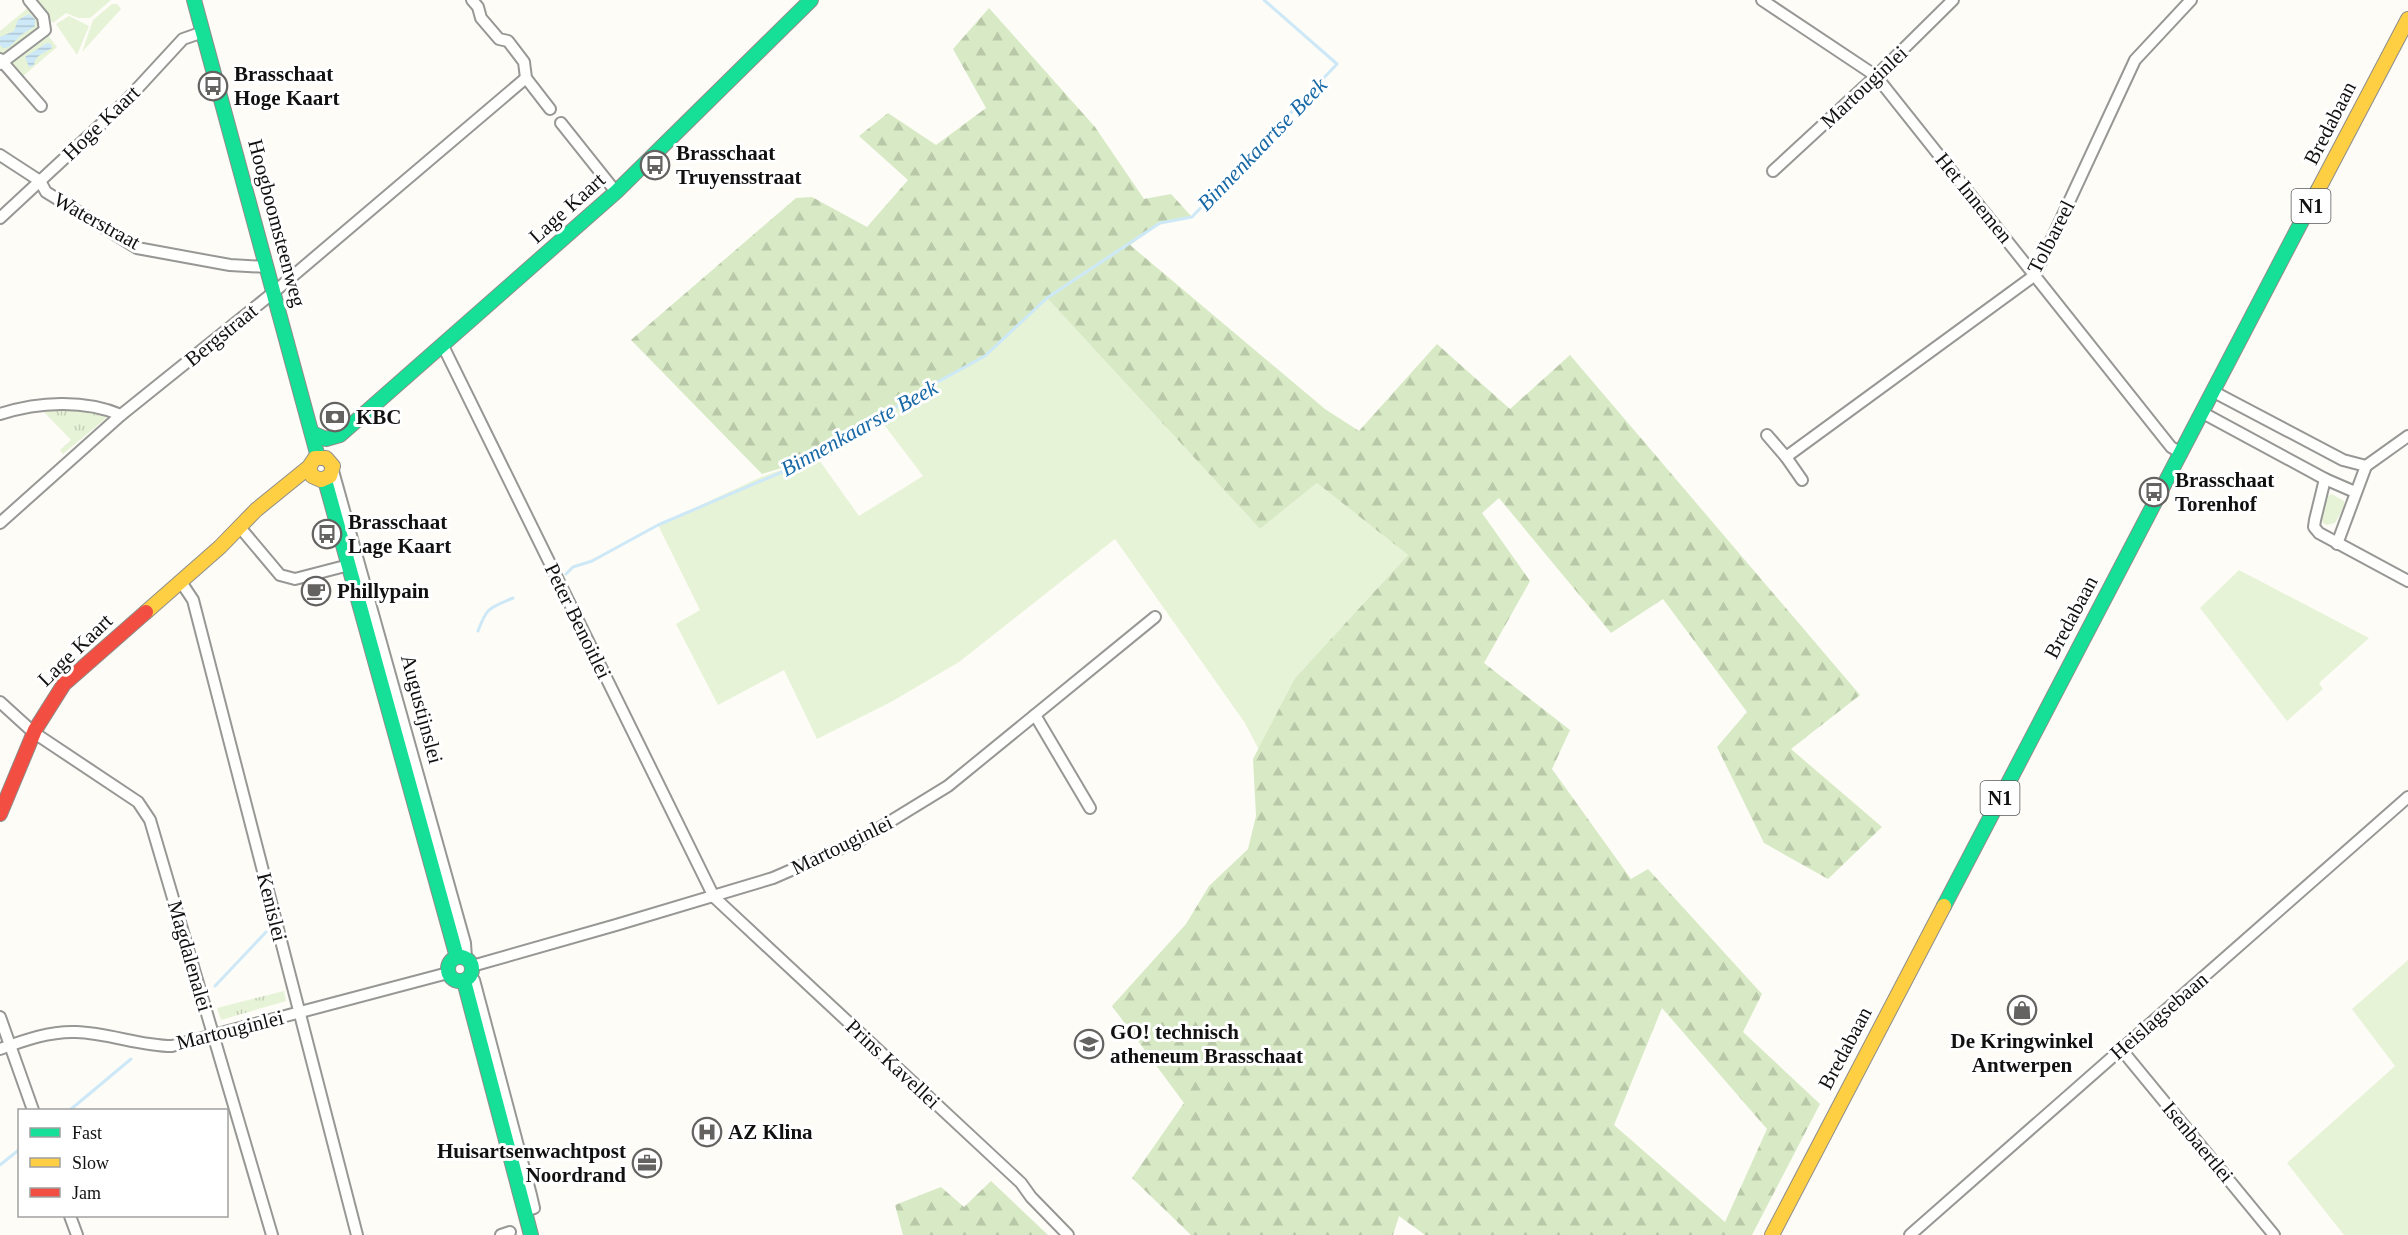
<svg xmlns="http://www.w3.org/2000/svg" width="2408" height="1235" viewBox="0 0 2408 1235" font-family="'Times New Roman',serif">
<defs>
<pattern id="forest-firs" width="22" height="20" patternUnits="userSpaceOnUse" patternTransform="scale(1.5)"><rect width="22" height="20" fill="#d8eac5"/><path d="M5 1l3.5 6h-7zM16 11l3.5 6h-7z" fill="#b8c8a8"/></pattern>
<pattern id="park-tufts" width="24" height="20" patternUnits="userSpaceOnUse" patternTransform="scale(1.5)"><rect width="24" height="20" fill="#e7f3d7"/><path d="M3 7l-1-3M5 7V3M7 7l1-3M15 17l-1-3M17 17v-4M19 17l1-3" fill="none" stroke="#c5cfb8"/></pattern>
<pattern id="water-rules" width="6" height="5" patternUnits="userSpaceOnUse" patternTransform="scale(1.5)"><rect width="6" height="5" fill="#cde8f7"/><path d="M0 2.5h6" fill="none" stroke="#afc6d3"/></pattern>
</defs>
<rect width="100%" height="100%" fill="#fdfcf7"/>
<g fill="#e7f3d7">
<polygon points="35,0 111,0 90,18 78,18 66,13 53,23"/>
<polygon points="112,4 117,4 121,9 82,52 93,20"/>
<polygon points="29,7 39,20 41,27 4,57 0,52 0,31"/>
<polygon points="69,16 89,26 77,55 56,24"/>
<polygon points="47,34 57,47 22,77 9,63"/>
<polygon points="1047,298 1260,529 1317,483 1408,555 1295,678 1259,750 1245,723 1115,539 959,662 891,702 817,739 784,670 718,705 676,624 700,610 658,525 761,477 817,457 859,516 923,476 879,418 985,356"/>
<polygon points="2332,494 2344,501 2344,507 2335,523 2327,525 2323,523 2321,518 2328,496"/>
<polygon points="2239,570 2369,638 2319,683 2323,689 2287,721 2200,608"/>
<polygon points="2408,960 2408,1235 2344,1235 2287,1163 2395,1066 2352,1009"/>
</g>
<g fill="url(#forest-firs)" fill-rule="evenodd">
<path d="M989 8 1095 127 1144 199 1171 194 1192 217 1160 223 1130 245 1325 409 1359 431 1437 344 1510 409 1570 355 1860 695 1791 749 1882 827 1828 879 1764 843 1717 747 1747 712 1663 599 1611 633 1499 498 1482 513 1530 581 1484 663 1570 730 1552 769 1631 879 1648 869 1762 994 1743 1032 1820 1104 1752 1235H1425L1399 1216 1393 1235H1191L1132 1178 1184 1103 1112 1006 1186 924 1209 886 1248 849 1256 816 1253 759 1295 678 1408 555 1317 483 1260 529 1047 298 985 356 923 390 817 457 762 474 631 340 796 198 812 197 867 227 908 180 859 136 888 113 936 145 986 108 953 49ZM1662 1008 1767 1129 1725 1222 1614 1125Z"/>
<polygon points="991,1181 1048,1235 903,1235 895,1205 941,1187 964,1207"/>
</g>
<g fill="url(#park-tufts)">
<polygon points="40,408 76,408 110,415 63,454 60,450 71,440"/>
<polygon points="284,991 286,1001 221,1020 217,1008"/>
</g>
<g fill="url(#water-rules)">
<polygon points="29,14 35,19 35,26 21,35 9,47 3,48 0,45 0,37 14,31 18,20"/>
<path d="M47 43 51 44 52 48C44 53 35 55 34 65L29 67 25 57Z"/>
</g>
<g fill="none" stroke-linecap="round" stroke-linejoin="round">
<g stroke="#cde8f7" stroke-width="3">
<polyline points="566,574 573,567 592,561 658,525 817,457 923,390 985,356 1047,298 1160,223 1192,217 1337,64 1264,0"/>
<path d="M478 631C487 607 489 608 513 598"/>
<polyline points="215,986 266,932"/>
<polyline points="70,1110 131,1059"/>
<polyline points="0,1165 20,1149"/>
</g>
<g stroke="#979795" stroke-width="14">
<g id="street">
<polyline points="472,0 478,7 481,18 499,39 508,41 524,62 526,78 550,109"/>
<polyline points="1762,0 1876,76 2171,447 2181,453"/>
<polyline points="0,59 41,106"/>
<polyline points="0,64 45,30 43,17 29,0"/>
<polyline points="561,123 616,192"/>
<polyline points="0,155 40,181 46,192 137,248 230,265 267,267"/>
<polyline points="1773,171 1876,76 1953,0"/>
<polyline points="0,218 123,104 183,39 203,32"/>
<polyline points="443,346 714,897 1021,1183 1031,1197 1068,1235"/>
<polyline points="2214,392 2343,460 2366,466 2337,544"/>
<polyline points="2203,413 2325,479 2315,520 2314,527 2319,533 2408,581"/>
<path d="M0 414C38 402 84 399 121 415"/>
<polyline points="1767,435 1786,457 2035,275 2135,60 2191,0"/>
<polyline points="1786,457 1802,480"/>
<polyline points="2366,466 2408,436"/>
<polyline points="333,471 465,943 466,959"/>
<polyline points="2325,479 2355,492"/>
<polyline points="0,523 121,415 274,292 526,78"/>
<polyline points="243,531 280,575 295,579 349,565"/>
<polyline points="181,582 193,600 357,1235"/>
<polyline points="0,702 33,732 138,802 150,820 272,1235"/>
<polyline points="1035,715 1090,808"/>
<polyline points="472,966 616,925 773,878 860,840 948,786 1155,617"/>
<polyline points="470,977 474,980 531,1195 534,1208 525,1211"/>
<polyline points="0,1017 33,1110"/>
<path d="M0 1049C25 1040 50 1031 76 1032 109 1033 140 1046 172 1046L448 973"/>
<polyline points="2121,1049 2274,1235"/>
<polyline points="70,1216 77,1235"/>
<polyline points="501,1235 510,1232"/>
<polyline points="1910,1235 2408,797"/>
</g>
</g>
<g stroke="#8e8d8b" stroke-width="16">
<g id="fast">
<polyline points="194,0 318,457"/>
<polyline points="312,433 326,439 340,435 616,192 811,0"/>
<polyline points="325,480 457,957"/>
<polyline points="1944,906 2318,190"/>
<circle cx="460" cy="969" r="12"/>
<polyline points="464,981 531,1235"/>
</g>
</g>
<g stroke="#8e8d8b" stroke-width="16">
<g id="slow">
<polyline points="2318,190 2408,19"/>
<polyline points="146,612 220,547 256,510 309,467 315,458 326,458 333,466 330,476 321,480 312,476 309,467"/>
<polyline points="1772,1235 1944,906"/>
</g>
</g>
<g stroke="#8e8d8b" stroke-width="16">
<polyline id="jam" points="0,814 35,730 64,684 146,612"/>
</g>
<use href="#street" stroke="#fffffe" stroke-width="10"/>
<use href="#fast" stroke="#16e098" stroke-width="14"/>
<use href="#slow" stroke="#ffcf43" stroke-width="14"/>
<use href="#jam" stroke="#f24e42" stroke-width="14"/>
</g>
<defs>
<g id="bus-ring" transform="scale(1.5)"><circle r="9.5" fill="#fff" stroke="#646362" stroke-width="1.5"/><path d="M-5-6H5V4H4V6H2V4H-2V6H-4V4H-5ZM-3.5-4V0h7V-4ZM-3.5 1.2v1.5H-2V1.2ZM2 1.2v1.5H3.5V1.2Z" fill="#646362"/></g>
<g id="bank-ring" transform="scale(1.5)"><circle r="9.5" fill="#fff" stroke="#646362" stroke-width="1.5"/><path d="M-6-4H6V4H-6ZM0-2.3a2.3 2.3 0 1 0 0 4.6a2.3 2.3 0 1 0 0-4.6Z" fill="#646362"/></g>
<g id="cafe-ring" transform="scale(1.5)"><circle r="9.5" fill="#fff" stroke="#646362" stroke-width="1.5"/><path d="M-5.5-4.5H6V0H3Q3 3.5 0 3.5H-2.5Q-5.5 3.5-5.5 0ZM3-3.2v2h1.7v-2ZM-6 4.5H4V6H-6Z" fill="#646362"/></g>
<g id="shop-ring" transform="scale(1.5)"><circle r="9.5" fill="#fff" stroke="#646362" stroke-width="1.5"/><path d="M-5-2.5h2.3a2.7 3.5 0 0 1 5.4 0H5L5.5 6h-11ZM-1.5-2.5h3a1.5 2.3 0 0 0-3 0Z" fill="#646362"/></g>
<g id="school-ring" transform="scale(1.5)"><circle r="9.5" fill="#fff" stroke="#646362" stroke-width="1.5"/><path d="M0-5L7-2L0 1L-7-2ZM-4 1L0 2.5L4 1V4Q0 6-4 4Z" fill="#646362"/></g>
<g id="hospital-ring" transform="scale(1.5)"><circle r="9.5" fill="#fff" stroke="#646362" stroke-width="1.5"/><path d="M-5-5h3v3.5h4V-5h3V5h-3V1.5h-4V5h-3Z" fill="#646362"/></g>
<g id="office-ring" transform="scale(1.5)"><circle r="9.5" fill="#fff" stroke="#646362" stroke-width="1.5"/><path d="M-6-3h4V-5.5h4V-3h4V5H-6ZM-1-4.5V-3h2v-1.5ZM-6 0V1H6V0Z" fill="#646362"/></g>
</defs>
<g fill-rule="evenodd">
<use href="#bus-ring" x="213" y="86"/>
<use href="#bus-ring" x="655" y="165"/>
<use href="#bank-ring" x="335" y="417"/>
<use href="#bus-ring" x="2154" y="492"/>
<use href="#bus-ring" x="327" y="534"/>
<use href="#cafe-ring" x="316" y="591"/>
<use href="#shop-ring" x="2022" y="1010"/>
<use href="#school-ring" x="1089" y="1044"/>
<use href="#hospital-ring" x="707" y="1132"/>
<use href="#office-ring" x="647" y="1163"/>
</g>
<g text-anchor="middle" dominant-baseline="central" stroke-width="6" stroke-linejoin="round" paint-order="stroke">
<g fill="#fff" stroke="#585858" stroke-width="1.5">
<rect x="2291.5" y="189" width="39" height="34" rx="4.5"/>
<rect x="1980.5" y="781" width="39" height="34" rx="4.5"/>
</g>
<g font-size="20" font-weight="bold" fill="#111">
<text x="2311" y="206">N1</text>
<text x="2000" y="798">N1</text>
</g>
<g font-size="21" font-weight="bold" fill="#111" stroke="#fff" text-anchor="start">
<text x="234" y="74">Brasschaat<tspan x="234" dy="24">Hoge Kaart</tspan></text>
<text x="676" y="153">Brasschaat<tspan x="676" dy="24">Truyensstraat</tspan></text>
<text x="356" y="417">KBC</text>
<text x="2175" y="480">Brasschaat<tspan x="2175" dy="24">Torenhof</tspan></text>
<text x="348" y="522">Brasschaat<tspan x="348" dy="24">Lage Kaart</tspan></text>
<text x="337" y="591">Phillypain</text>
<text x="1110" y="1032">GO! technisch<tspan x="1110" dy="24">atheneum Brasschaat</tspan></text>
<text x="2022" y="1041" text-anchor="middle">De Kringwinkel<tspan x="2022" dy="24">Antwerpen</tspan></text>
<text x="728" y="1132">AZ Klina</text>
<text x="626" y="1151" text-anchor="end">Huisartsenwachtpost<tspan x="626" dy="24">Noordrand</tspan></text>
</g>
<g font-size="21" fill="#111" stroke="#fff">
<text transform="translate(1864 87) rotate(-43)">Martouginlei</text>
<text transform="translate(101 123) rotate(-44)">Hoge Kaart</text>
<text transform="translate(2330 123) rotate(-63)">Bredabaan</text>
<text transform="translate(1974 198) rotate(51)">Het Innemen</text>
<text transform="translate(567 208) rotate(-42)">Lage Kaart</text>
<text transform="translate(97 221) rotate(29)">Waterstraat</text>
<text transform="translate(277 223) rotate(75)">Hoogboomsteenweg</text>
<text transform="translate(2051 237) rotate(-63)">Tolbareel</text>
<text transform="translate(221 335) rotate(-39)">Bergstraat</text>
<text transform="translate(2071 617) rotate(-62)">Bredabaan</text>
<text transform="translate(578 621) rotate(64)">Peter Benoitlei</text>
<text transform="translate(75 650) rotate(-44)">Lage Kaart</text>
<text transform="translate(422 709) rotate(75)">Augustijnslei</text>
<text transform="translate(842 845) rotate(-26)">Martouginlei</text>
<text transform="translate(272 907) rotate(76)">Kenislei</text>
<text transform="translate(190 956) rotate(74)">Magdalenalei</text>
<text transform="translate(2159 1016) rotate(-41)">Heislagsebaan</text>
<text transform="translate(230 1030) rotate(-14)">Martouginlei</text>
<text transform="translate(1845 1048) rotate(-62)">Bredabaan</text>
<text transform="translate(893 1064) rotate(43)">Prins Kavellei</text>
<text transform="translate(2198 1142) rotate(50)">Isenbaertlei</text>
</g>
<g font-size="22" font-style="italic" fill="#1768a6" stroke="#fff">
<text transform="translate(1262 144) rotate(-46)">Binnenkaartse Beek</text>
<text transform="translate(859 428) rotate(-29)">Binnenkaarste Beek</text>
</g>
</g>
<rect x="18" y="1109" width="210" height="108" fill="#ffffff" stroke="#a0a0a0" stroke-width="1.5"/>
<rect x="30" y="1128" width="30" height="9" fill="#16e098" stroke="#a0a0a0" stroke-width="1.5"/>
<text x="72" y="1139" font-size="18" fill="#111111">Fast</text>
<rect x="30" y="1158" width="30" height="9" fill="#ffcf43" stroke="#a0a0a0" stroke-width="1.5"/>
<text x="72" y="1169" font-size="18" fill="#111111">Slow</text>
<rect x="30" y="1188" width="30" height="9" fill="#f24e42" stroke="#a0a0a0" stroke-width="1.5"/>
<text x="72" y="1199" font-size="18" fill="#111111">Jam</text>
</svg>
